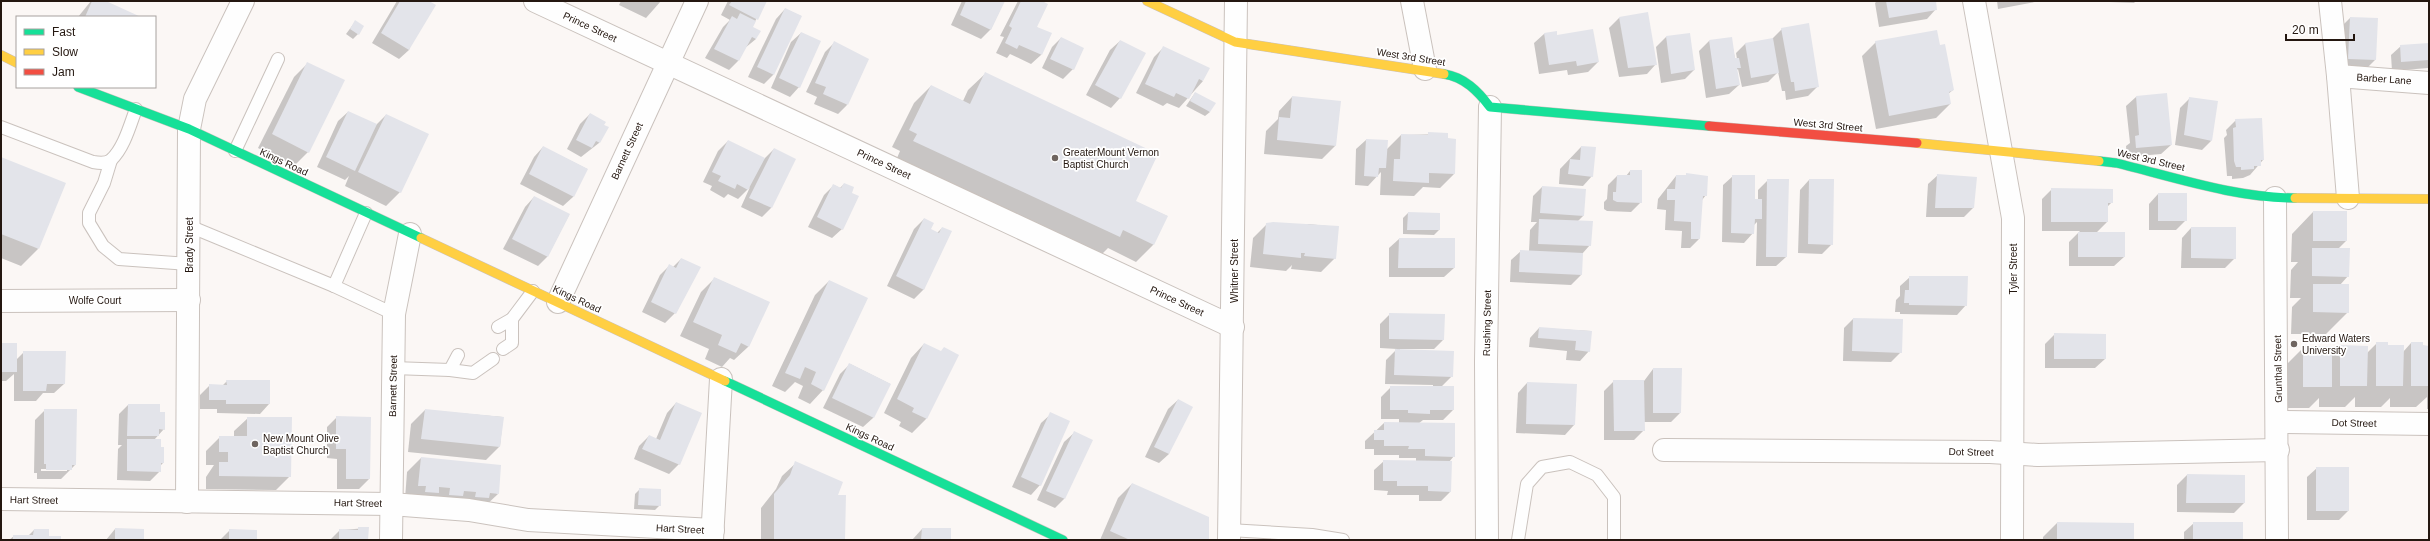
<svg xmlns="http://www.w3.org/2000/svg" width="2430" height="541" viewBox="0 0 2430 541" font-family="Helvetica,sans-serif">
<rect width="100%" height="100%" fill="#fbf7f5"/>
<g fill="#0003" fill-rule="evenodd">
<polygon points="91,1 104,1 138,17 78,17"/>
<polygon points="397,1 427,1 409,50 399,59 372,43"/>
<polygon points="621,1 661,1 646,18 619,5"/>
<polygon points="728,1 766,1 752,27 756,39 745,48 738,61 729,70 705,58 723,27 730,20 721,15"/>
<polygon points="962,1 1004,1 991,29 981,39 951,25"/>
<polygon points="1018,1 1039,1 1036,27 1050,34 1041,55 1031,64 1010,54 1007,58 996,53 1004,37 1000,36"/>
<polygon points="1877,1 1935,1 1936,9 1927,19 1879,27 1875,3"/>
<polygon points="1997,1 2040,1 1998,9"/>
<polygon points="2085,1 2136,1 2134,3"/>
<polygon points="785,9 801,16 773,75 764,84 748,77 776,19"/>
<polygon points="1647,13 1656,64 1647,74 1619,77 1609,28 1619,18"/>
<polygon points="2350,18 2375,60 2366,69 2338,68 2340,28"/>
<polygon points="355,22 358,34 353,39 346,34"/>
<polygon points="1782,29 1818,86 1808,96 1786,100 1785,91 1782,91 1778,72 1768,82 1742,87 1738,69 1736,71 1739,85 1729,94 1706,98 1699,51 1709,41 1731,38 1735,59 1737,59 1736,53 1745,44 1772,39"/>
<polygon points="1556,32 1557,36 1598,62 1588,72 1568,75 1567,70 1539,74 1534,43 1544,34"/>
<polygon points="801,33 799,87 790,97 771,88 791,42"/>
<polygon points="1689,34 1694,70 1685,79 1661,83 1656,47 1666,37"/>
<polygon points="1061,38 1073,69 1063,79 1042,68 1052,47"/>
<polygon points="1120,41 1120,98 1111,108 1086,95 1110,50"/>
<polygon points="1876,42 1939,46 1953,90 1948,94 1950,104 1936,118 1876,129 1862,56"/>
<polygon points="834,43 847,105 838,114 814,104 817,97 806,92 825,52"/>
<polygon points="2429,44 2428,68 2392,71 2391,55 2401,46"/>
<polygon points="1163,48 1203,81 1179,108 1167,103 1163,106 1136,93 1154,57"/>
<polygon points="308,63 308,152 294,166 258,148 294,77"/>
<polygon points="986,73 1134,201 1167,216 1153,245 1136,262 1108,248 1102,254 897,158 900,151 892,147 914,103 931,86 963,101 968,90"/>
<polygon points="1195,93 1210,112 1205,116 1186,106"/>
<polygon points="2166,95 2171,145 2161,154 2127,157 2126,146 2130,143 2126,106 2136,97"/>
<polygon points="1292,97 1336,145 1322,159 1264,154 1266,131 1278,119 1279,111"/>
<polygon points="2190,98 2211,141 2202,150 2175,145 2180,108"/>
<polygon points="348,112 376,125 386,115 400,192 386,206 345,186 349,176 345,180 317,167 338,121"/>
<polygon points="590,114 607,128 599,143 581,157 567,149 580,124"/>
<polygon points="2236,120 2263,160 2250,175 2243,178 2232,179 2232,176 2227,176 2224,138 2227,135 2226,130"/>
<polygon points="1447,134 1454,174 1440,188 1423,187 1414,196 1380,195 1381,172 1368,186 1355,185 1356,149 1366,140 1387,141 1386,150 1401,135"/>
<polygon points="728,141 764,159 774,149 771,208 762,217 741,207 750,187 738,199 728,194 724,198 710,190 712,186 703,182 718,151"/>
<polygon points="543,147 587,169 573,197 563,206 520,184 534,157"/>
<polygon points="1581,147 1592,176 1583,186 1559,184 1560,169"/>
<polygon points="1,158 38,249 21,266 1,258"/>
<polygon points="1630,171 1641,202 1631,212 1607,211 1604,209 1604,202 1607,199 1608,185 1617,176 1626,176"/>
<polygon points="1938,175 1973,208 1964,217 1926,217 1928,184"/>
<polygon points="1676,176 1706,195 1702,200 1699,239 1690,248 1681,248 1682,231 1665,230 1666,210 1657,209 1658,199"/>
<polygon points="1733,176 1754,200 1758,200 1758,190 1768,180 1786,257 1776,266 1756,266 1757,222 1754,225 1753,233 1744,243 1722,242 1723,185"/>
<polygon points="1809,180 1832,244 1822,254 1798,253 1800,190"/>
<polygon points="844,184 842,229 832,238 808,227 824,195 834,185 840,188"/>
<polygon points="1542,187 1584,215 1577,222 1590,245 1582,254 1581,275 1571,285 1510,282 1511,260 1521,251 1529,251 1530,230 1537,222 1531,222 1533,196"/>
<polygon points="2052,189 2112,202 2107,207 2107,222 2096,233 2124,257 2114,266 2069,266 2069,242 2080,231 2042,231 2042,199"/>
<polygon points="2158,194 2186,220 2176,230 2149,230 2149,204"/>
<polygon points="534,197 569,215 547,257 538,266 503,249 525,207"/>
<polygon points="2313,212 2346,241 2338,249 2348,276 2340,285 2348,312 2326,334 2291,334 2292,307 2301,298 2290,298 2291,270 2298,262 2291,262 2292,234"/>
<polygon points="1408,213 1439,214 1439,230 1434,235 1403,234 1403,218"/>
<polygon points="924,219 930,230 937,233 942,228 924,289 914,299 887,286 914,229"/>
<polygon points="1267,224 1306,226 1308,224 1338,227 1335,258 1321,272 1291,269 1292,265 1286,271 1250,267 1253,238"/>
<polygon points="2191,228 2235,258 2225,268 2181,268 2182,238"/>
<polygon points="1399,239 1454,268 1444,277 1389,277 1389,248"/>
<polygon points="681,259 675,313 665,323 642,312 660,275 670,265 673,267"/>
<polygon points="1910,277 1966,305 1957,315 1900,314 1900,312 1895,312 1896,300 1900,296 1900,286"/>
<polygon points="715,278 768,302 748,347 734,360 730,358 722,367 705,359 709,349 680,336 701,292"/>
<polygon points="829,281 823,390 810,404 798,398 803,386 795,382 785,392 772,386 815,295"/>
<polygon points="1390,314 1443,340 1434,349 1400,349 1400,351 1452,376 1441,387 1453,410 1443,420 1423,420 1418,424 1454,456 1449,462 1450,492 1441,501 1419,501 1419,495 1387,495 1388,491 1374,490 1374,470 1384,461 1416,461 1416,458 1399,458 1399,455 1374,455 1374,449 1365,449 1365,441 1384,423 1399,424 1399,419 1381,419 1381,397 1391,387 1433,387 1433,385 1385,384 1386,360 1397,349 1380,348 1380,324"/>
<polygon points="1853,319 1901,352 1891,362 1843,361 1844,328"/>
<polygon points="1539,328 1591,331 1589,351 1580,361 1566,360 1567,351 1529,347 1530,338"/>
<polygon points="2055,334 2105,359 2095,368 2045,368 2045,344"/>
<polygon points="2377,343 2403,352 2411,343 2429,347 2429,409 2427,409 2427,397 2416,407 2390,407 2390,398 2381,407 2355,407 2355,397 2345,407 2319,407 2319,398 2309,408 2282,408 2282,369 2304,347 2331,356 2341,346 2367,353"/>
<polygon points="1,344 16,360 24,352 64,384 54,393 43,393 36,401 14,401 14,374 6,381 1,381"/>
<polygon points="924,344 940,352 958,355 926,419 912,433 899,426 901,422 884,413 911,358"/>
<polygon points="850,364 890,384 873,418 863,427 823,408 840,374"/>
<polygon points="1653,369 1680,413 1671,422 1644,422 1644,430 1634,440 1604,440 1604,391 1614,381 1644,381"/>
<polygon points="227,381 269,381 269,404 260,414 217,413 217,409 200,409 200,395 210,385 222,386"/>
<polygon points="1527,383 1574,425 1565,435 1516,433 1518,393"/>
<polygon points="1178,400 1169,454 1159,463 1145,457 1168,409"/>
<polygon points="676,403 700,413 679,464 669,474 634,459 639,446 649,436 656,439 667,413"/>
<polygon points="128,405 164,429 154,440 160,448 163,463 160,466 160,471 150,481 117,480 118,449 122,445 118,445 119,414"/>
<path d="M45 410 75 465 61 479H37V473H34L35 420ZM41 469H67V471H41Z"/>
<polygon points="425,410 503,417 500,446 486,460 408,452 411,424"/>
<polygon points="1051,414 1040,485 1031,495 1012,487 1041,423"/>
<polygon points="337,417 369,479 359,489 337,489 337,459 327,458 327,427"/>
<polygon points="248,418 290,476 276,490 206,489 206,477 214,465 206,465 206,451 220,437 234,437 234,431"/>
<polygon points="1074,433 1091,441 1064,499 1055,508 1037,500 1064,442"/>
<polygon points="421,458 498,494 484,507 405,499 407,472"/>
<polygon points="796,463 836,496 844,540 761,540 761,508 776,489 782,476"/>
<polygon points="2317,468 2348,511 2339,520 2307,520 2307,477"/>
<polygon points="2187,475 2244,476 2244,503 2234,513 2177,512 2177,485"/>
<polygon points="1132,484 1208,540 1100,540 1118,498"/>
<polygon points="640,489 660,505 655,510 634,509 635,494"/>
<polygon points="2057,523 2133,540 2043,540 2043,537"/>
<polygon points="2194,523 2242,538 2240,540 2184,540 2184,532"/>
<polygon points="368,528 367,540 330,540 340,530"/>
<polygon points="115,529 143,540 106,540"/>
<polygon points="922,529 950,529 950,540 912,540"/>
<polygon points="34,530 48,537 60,540 9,540 14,536 28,536"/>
<polygon points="230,530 256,540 220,540"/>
</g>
<g fill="#e3e4ea">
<polygon points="92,1 106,1 141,17 85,17"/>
<polygon points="400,1 429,1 436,5 409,50 381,33"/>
<polygon points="732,1 767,1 758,20 729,5"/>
<polygon points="966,1 1005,1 991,30 960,15"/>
<polygon points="1021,1 1042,1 1048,4 1037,27 1052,33 1042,55 1019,45 1017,49 1005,43 1012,28 1009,26"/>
<polygon points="1886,1 1936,1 1937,10 1889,18"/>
<polygon points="785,8 802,16 774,75 757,67"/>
<polygon points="1648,12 1657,65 1628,68 1619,17"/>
<polygon points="740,13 756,21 753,27 761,31 756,39 752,37 739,61 714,49 732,16 737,19"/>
<polygon points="2350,17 2378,18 2376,60 2348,59"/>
<polygon points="355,20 364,26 359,35 350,29"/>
<polygon points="1809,23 1819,87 1795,91 1794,82 1791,82 1781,28"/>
<polygon points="1593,29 1599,62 1577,66 1576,61 1549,65 1544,33 1557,31 1557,35"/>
<polygon points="1937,30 1940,45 1945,44 1954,90 1949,92 1951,104 1889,116 1875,41"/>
<polygon points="801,32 821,41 800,88 779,78"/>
<polygon points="1690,33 1695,70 1671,74 1666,36"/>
<polygon points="1061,37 1084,48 1074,70 1050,59"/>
<polygon points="1732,37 1735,58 1739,58 1741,68 1737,68 1740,85 1716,89 1709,40"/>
<polygon points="1773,38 1779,73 1751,78 1745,43"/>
<polygon points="1120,40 1146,53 1121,99 1095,85"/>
<polygon points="834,41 869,59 848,105 823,94 826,87 815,83"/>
<polygon points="2429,43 2429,60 2401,62 2400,45"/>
<polygon points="1163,46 1210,68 1203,81 1199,79 1189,99 1176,93 1174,97 1145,84"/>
<polygon points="307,62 345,80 309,153 272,134"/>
<polygon points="985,72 1158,154 1136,201 1168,216 1154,245 1123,230 1120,237 913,141 917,134 909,130 931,85 970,104"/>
<polygon points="1195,92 1216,103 1210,112 1190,101"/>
<polygon points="2167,93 2172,145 2136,148 2135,136 2139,135 2136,96"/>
<polygon points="1292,96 1341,101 1336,146 1277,140 1279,117 1290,118"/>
<polygon points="2189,97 2218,101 2212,141 2184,135"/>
<polygon points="348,111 377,124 355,171 326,157"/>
<polygon points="590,113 606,122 604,125 609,127 600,143 596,141 592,148 576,140"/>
<polygon points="386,114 429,134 401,193 358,172"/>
<polygon points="2262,118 2264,160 2261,160 2261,166 2254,166 2254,169 2241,170 2241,167 2236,167 2234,161 2233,128 2236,127 2235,119"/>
<polygon points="1428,132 1448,133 1448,138 1456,139 1455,174 1429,173 1429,183 1393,181 1394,159 1400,159 1401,134 1428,135"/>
<polygon points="1366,139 1388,140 1386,168 1379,168 1378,177 1364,176"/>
<polygon points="728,140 765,158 748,190 737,184 735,189 718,181 721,176 712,172"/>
<polygon points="543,146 588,169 574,197 529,174"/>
<polygon points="1581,146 1596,147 1593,177 1568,174 1570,159 1580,160"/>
<polygon points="774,148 796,159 772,208 749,198"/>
<polygon points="1,157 66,183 39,249 1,234"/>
<polygon points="1630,170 1642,170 1642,203 1617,202 1613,200 1613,192 1616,192 1617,175 1630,175"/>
<polygon points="1686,173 1708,176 1707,196 1703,196 1700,239 1691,239 1691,222 1674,221 1675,200 1667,200 1667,189 1675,189 1676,175 1686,175"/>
<polygon points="1937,174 1977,177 1974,208 1935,208"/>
<polygon points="1732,175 1755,175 1755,199 1762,199 1762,219 1755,219 1754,234 1731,233"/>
<polygon points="1767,179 1789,179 1787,257 1766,257"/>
<polygon points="1809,179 1834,179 1833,245 1808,244"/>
<polygon points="844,183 854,187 852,193 859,196 843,230 817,217 833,184 841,188"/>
<polygon points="1542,186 1586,189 1584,216 1540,213"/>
<polygon points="2051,188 2113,189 2113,203 2108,203 2108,222 2051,222"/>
<rect x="2158" y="193" width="29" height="28"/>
<polygon points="534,196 570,214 548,257 512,239"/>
<rect x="2313" y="211" width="34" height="30"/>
<polygon points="1408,212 1440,213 1440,230 1407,230"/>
<polygon points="924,218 934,223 931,229 939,233 942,227 952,231 924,290 896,276"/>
<polygon points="1539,219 1593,221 1591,246 1538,244"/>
<polygon points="1273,222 1339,226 1336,259 1304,256 1305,253 1301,253 1301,258 1263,254 1266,223"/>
<polygon points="2191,227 2236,227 2236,259 2191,258"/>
<rect x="2078" y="232" width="47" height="25"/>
<polygon points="1399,238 1455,238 1455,268 1398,268"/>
<polygon points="2312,248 2350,248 2349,277 2312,276"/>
<polygon points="1520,250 1583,253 1582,275 1519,272"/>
<polygon points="681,258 701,267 676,314 651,302 669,264 676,268"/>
<polygon points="1909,276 1968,276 1967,306 1909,305 1909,303 1904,303 1905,290 1909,290"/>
<polygon points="714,277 770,302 749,347 741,343 736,353 718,345 722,335 693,322"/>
<polygon points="829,280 868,298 824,391 811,384 816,372 805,367 800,379 785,373"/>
<polygon points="2313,284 2349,284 2349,313 2313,312"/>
<polygon points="1389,313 1445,314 1444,340 1389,339"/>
<polygon points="1853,318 1903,319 1902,353 1852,351"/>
<polygon points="1539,327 1592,331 1590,352 1575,350 1576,341 1538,338"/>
<polygon points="2054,333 2106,334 2106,359 2054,359"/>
<polygon points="2376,342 2388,342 2388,345 2404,345 2403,386 2376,386"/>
<polygon points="2411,342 2423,342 2423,345 2429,346 2429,386 2411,386"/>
<rect x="1" y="343" width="16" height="29"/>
<polygon points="924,343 941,351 944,347 959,355 927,419 912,412 914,408 897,399"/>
<polygon points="2340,345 2368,346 2367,386 2340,386"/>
<rect x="2303" y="346" width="29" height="41"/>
<polygon points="1395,349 1454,351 1453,377 1394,375"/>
<polygon points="23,351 66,351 65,384 47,384 46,391 23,391"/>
<polygon points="849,363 891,384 874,418 832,398"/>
<polygon points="1653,368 1682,368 1681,413 1653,413"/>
<polygon points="226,380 270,380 270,404 226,404 226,400 209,400 209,384 227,385"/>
<polygon points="1613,380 1644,380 1645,431 1614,431"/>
<polygon points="1527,382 1577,384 1575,425 1526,424"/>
<polygon points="1390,386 1454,386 1454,410 1430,410 1430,414 1408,413 1408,410 1390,410"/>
<polygon points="1178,399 1193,407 1169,454 1154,447"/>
<polygon points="676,402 702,413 680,465 642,449 649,435 660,440"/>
<polygon points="128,404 160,404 160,412 165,412 165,430 159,429 159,436 127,436"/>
<polygon points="44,409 77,409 76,465 72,465 72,470 46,470 46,464 44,464"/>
<polygon points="425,409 504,417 500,447 421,439"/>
<polygon points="1050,412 1070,421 1041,486 1021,477"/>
<polygon points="336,416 371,417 370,479 346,479 346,449 336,449"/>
<polygon points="247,417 292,417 291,477 219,476 219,462 228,462 228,452 219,452 219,436 247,436"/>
<polygon points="1384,422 1455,423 1455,457 1425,456 1425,449 1408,449 1409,446 1384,446 1384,440 1374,440 1374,430 1384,430"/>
<polygon points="1074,431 1093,440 1065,499 1046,491"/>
<polygon points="127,439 161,439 161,447 164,447 164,463 161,463 161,472 127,471"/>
<polygon points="421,457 501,465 499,494 490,493 489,498 475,497 476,492 464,491 463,496 449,495 450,488 439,487 439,493 425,492 426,486 418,486"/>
<polygon points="1383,460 1452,461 1451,492 1428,491 1428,486 1397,486 1397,481 1383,481"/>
<polygon points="795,461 843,482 838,495 846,495 845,540 774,540 774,494 790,475"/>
<rect x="2316" y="467" width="33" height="44"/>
<polygon points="2187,474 2245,475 2245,503 2186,503"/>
<polygon points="1132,483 1209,517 1209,540 1130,540 1110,531"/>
<polygon points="639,488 661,489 661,506 638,505"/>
<polygon points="2057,522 2134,523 2134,540 2057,540"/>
<polygon points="2193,522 2243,522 2243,539 2193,540"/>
<polygon points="358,527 369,527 368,540 339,540 339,529 358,530"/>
<polygon points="115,528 144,529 144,540 115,540"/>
<polygon points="922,528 951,528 951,540 921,540"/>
<polygon points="34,529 49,529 49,536 61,536 61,540 13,540 13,535 33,535"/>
<polygon points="229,529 257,530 257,540 229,540"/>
</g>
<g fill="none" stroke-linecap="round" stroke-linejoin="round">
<g stroke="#cac2bd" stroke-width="14">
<g id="lane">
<path d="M1 127 93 162C99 163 106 164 111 160 124 148 130 125 136 109"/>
<polyline points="235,151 278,59"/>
<polyline points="111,160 104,183 89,213 89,223 103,246 119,259 189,264"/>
<polyline points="189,226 334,286 394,314"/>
<polyline points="334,286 366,213"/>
<polyline points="498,327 512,319 533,291"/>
<polyline points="503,349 512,343 512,319"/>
<polyline points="393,368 450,370 473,373 493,359"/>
<polyline points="450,370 458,355"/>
<polyline points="1229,530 1312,535 1343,540"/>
<polyline points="1518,540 1527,484 1542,467 1570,462 1597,475 1614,497 1614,540"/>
</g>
</g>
<g stroke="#cac2bd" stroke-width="24">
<g id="street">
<polyline points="535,1 1233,327"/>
<polyline points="1412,1 1425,69"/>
<polyline points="1974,1 2013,218 2012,540"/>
<polyline points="2330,1 2338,76 2348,198"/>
<polyline points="2338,76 2429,83"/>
<polyline points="2275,198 2277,540"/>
<polyline points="1,301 189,300"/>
<polyline points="558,302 697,1"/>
<polyline points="2278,422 2429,424"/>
<polyline points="1664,450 1990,452 2038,455 2278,450"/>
<polyline points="1,499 391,504 469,510 528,520 713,530"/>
<polyline points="187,502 189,129 195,99 243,1"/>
<polyline points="391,540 394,314 410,234"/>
<polyline points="712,540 721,379"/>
<polyline points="1229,540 1236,1"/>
<polyline points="1487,540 1486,362 1490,107"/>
</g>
</g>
<g stroke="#cac2bd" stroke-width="10">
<g id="fast">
<path d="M1444 74C1464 77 1478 91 1490 107L1709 126"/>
<polyline points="78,87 189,129 421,238"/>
<path d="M2099 161 2116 163C2174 177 2235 198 2295 198"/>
<polyline points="725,381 1063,540"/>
</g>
</g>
<g stroke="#cac2bd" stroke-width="10">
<g id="slow">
<polyline points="1147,1 1235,42 1444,74"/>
<polyline points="1,55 17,63"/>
<polyline points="1917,143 2099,161"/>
<polyline points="2295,198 2429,199"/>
<polyline points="421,238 725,381"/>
</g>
</g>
<g stroke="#cac2bd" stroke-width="10">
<polyline id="jam" points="1709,126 1917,143"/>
</g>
<use href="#lane" stroke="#fefefe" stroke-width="12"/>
<use href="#street" stroke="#fefefe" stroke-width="22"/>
<use href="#fast" stroke="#16e098" stroke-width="9"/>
<use href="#slow" stroke="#ffcf43" stroke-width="9"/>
<use href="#jam" stroke="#f24e42" stroke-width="9"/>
</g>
<g fill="#6f6560" stroke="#fff" stroke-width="1.5">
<circle cx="1055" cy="158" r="4"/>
<circle cx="2294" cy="344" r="4"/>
<circle cx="255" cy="444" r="4"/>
</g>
<g text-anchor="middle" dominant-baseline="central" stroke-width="3.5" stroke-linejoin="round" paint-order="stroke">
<g font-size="10" fill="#241710" stroke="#fff">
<text transform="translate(590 27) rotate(25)">Prince Street</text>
<text transform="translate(1411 57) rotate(9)">West 3rd Street</text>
<text transform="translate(2384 79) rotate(4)">Barber Lane</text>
<text transform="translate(1828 125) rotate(5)">West 3rd Street</text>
<text transform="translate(627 151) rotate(-65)">Barnett Street</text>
<text transform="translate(2151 160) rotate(13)">West 3rd Street</text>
<text transform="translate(284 162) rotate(25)">Kings Road</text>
<text transform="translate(884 164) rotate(25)">Prince Street</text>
<text transform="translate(189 245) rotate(-90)">Brady Street</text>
<text transform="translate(2013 269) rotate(-90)">Tyler Street</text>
<text transform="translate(1234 271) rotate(-90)">Whitner Street</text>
<text transform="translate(577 299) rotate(25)">Kings Road</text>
<text x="95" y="300">Wolfe Court</text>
<text transform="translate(1177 301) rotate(25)">Prince Street</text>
<text transform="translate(1487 323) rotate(-89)">Rushing Street</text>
<text transform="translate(2278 369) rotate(-91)">Grunthal Street</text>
<text transform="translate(393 386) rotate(-89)">Barnett Street</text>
<text transform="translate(2354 423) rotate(1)">Dot Street</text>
<text transform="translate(870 437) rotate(25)">Kings Road</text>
<text transform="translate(1971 452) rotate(1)">Dot Street</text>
<text transform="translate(34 500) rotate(1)">Hart Street</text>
<text transform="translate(358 503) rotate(1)">Hart Street</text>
<text transform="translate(680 529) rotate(3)">Hart Street</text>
</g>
<g font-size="10" fill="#241710" stroke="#fff" text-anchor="start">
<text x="1063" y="152">GreaterMount Vernon<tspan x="1063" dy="12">Baptist Church</tspan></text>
<text x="2302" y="338">Edward Waters<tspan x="2302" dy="12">University</tspan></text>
<text x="263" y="438">New Mount Olive<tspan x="263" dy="12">Baptist Church</tspan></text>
</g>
</g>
<rect width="2430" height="541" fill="none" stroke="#241710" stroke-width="4"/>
<rect x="16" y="16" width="140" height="72" fill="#ffffff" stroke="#a7a29f"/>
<rect x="24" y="29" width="20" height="6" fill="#16e098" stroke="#a7a29f"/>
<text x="52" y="36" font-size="12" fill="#241710">Fast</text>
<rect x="24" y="49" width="20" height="6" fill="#ffcf43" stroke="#a7a29f"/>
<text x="52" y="56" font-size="12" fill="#241710">Slow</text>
<rect x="24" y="69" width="20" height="6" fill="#f24e42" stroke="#a7a29f"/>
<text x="52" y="76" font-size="12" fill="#241710">Jam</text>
<path d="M2286 34v6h68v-6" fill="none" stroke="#241710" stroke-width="2"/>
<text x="2292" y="34" font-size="12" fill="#241710" stroke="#ffffff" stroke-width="3" paint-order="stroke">20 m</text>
</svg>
